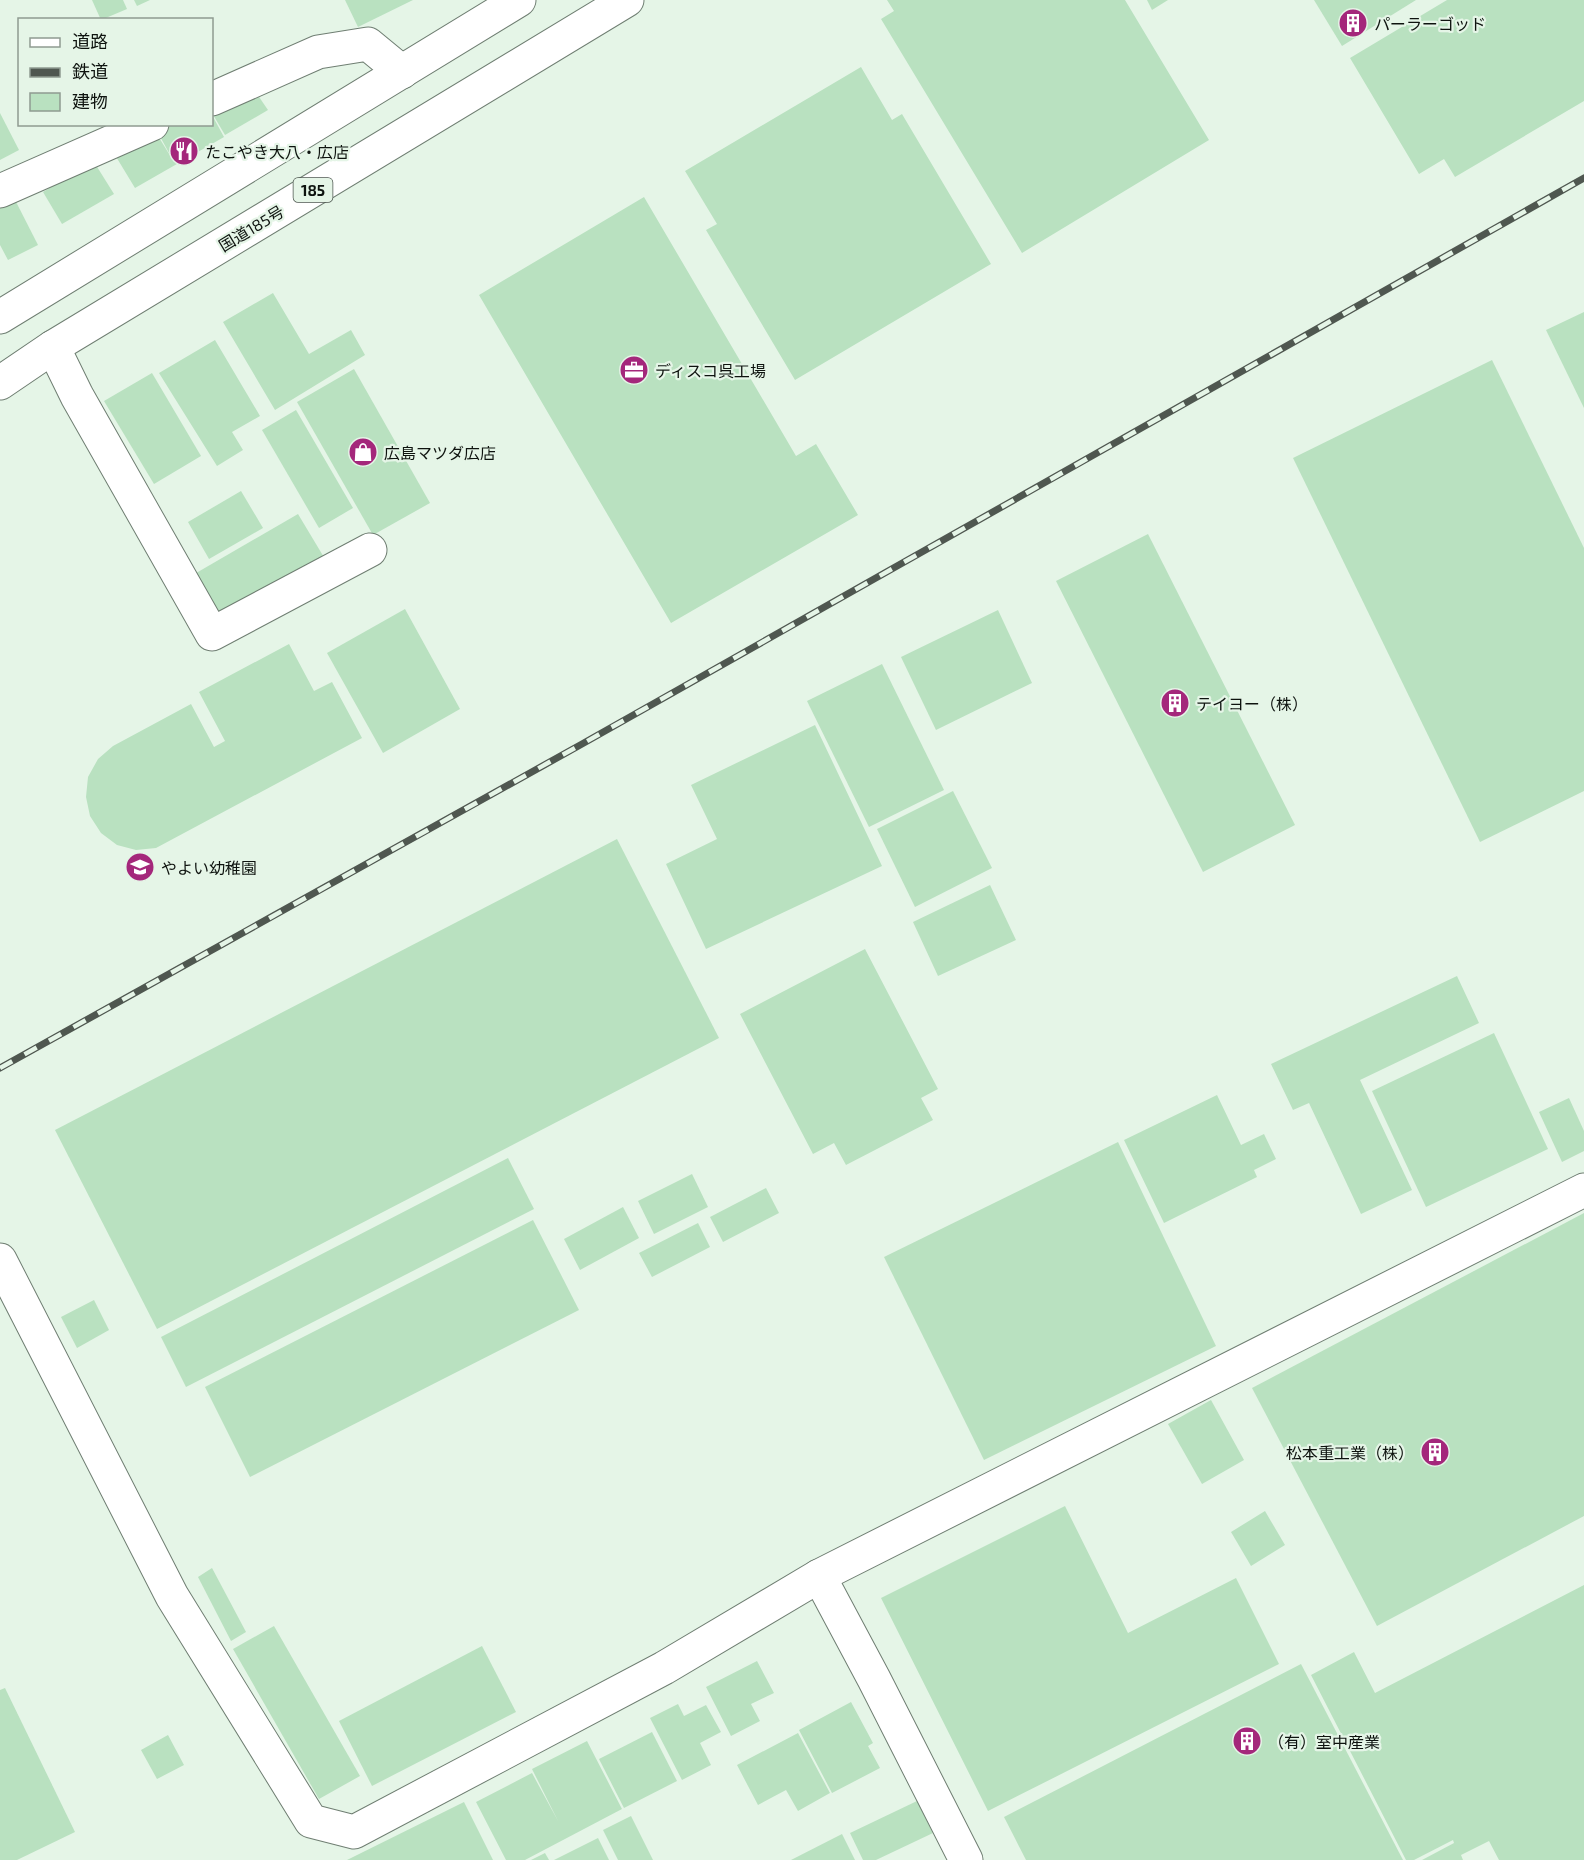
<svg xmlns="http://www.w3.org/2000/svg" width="1584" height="1860" viewBox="0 0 1584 1860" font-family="'Exo 2','Noto Sans JP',sans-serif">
<rect width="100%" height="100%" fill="#e5f5e7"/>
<g fill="#b9e1c0">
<polygon points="92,0 123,0 127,9 101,20"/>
<polygon points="134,0 150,0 137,6"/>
<polygon points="345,0 413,0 358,27"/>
<polygon points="887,0 1125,0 1209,140 1022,253 881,19 894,11"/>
<polygon points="1147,0 1168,0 1152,10"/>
<polygon points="1314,0 1416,0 1342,46"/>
<polygon points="1447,0 1584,0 1584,101 1455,177 1444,159 1419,174 1350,58"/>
<polygon points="861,67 892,120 902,114 991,264 795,380 706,230 717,224 685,171"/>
<polygon points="255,91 268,110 225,135 212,113"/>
<polygon points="0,113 19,150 0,160"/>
<polygon points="212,115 224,137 135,188 115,155 155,131 174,162 157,131 170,124 212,124"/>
<polygon points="94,162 114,194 62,224 43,192"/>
<polygon points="12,194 38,245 8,260 0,245 0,200"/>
<polygon points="644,197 796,456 816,444 858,515 671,623 479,295"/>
<polygon points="273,293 309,354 351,330 365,355 275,410 223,322"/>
<polygon points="1584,312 1584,408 1546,330"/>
<polygon points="215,340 260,416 232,432 243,450 217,466 159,373"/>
<polygon points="1492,360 1584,548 1584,791 1480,842 1293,458"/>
<polygon points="354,369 430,503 373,535 297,402"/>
<polygon points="152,373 201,456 154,484 104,401"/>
<polygon points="296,410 353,508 319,528 262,430"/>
<polygon points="241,491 263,528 209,559 188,522"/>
<polygon points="298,514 325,559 218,621 191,576"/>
<polygon points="1148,534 1295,825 1203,872 1056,581"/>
<polygon points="405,609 460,709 383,753 327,653"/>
<polygon points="998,610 1032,683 936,730 901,657"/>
<polygon points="289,644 314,691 332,682 362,738 156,848 136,850 117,845 101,833 90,816 86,797 88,777 98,759 113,746 191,704 214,747 225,741 199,692"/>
<polygon points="882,664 944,790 869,827 807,701"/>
<polygon points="815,725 882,866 706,949 666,864 717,839 691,785"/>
<polygon points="953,791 992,868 915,907 877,829"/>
<polygon points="617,839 719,1038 157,1329 55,1130"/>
<polygon points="990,885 1016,940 938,976 913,922"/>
<polygon points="865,949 938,1089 921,1098 933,1120 846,1165 834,1143 813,1154 740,1014"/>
<polygon points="1457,976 1479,1023 1360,1080 1412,1190 1361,1214 1309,1103 1293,1110 1271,1064"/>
<polygon points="1494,1033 1548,1149 1426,1207 1372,1091"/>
<polygon points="1217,1095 1241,1145 1264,1134 1276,1159 1254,1170 1257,1177 1164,1223 1124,1140"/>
<polygon points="1569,1098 1584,1131 1584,1151 1562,1162 1539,1112"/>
<polygon points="1118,1142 1216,1346 984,1460 884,1257"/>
<polygon points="508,1158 534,1209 186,1387 161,1337"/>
<polygon points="692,1174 708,1207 654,1234 638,1201"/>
<polygon points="766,1188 779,1213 723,1242 710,1217"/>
<polygon points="623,1207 639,1238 580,1270 564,1239"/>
<polygon points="1584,1213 1584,1516 1377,1626 1252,1388"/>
<polygon points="533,1220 579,1310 250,1477 205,1387"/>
<polygon points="698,1223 710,1247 652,1277 639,1253"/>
<polygon points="94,1300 109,1330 77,1348 61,1317"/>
<polygon points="1211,1400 1244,1460 1202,1484 1168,1424"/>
<polygon points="1065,1506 1128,1633 1236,1578 1279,1664 988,1811 881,1598"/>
<polygon points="1265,1511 1285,1545 1251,1566 1231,1532"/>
<polygon points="212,1568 246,1632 231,1641 198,1577"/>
<polygon points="1584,1585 1584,1860 1499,1860 1489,1841 1461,1855 1463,1860 1422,1860 1454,1843 1453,1840 1414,1860 1406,1860 1311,1675 1354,1652 1375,1693"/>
<polygon points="274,1626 360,1776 319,1799 233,1649"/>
<polygon points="482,1646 516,1712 372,1786 339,1721"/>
<polygon points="757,1661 774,1693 751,1704 760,1721 731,1736 706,1687"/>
<polygon points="1301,1664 1403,1860 1026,1860 1004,1817"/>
<polygon points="5,1688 75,1832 17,1860 0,1860 0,1690"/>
<polygon points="851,1702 873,1743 868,1746 880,1768 832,1793 799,1730"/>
<polygon points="678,1704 684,1716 706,1705 721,1732 700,1743 711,1765 682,1780 650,1718"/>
<polygon points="652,1732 677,1781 624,1808 599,1759"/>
<polygon points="798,1733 830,1793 798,1811 786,1790 758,1805 737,1765"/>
<polygon points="168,1735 184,1765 157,1779 141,1750"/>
<polygon points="587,1741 622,1809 525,1860 506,1860 476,1802 532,1773 558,1821 532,1769"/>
<polygon points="917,1801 933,1833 876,1860 863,1860 850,1833"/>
<polygon points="464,1802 493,1860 347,1860"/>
<polygon points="631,1816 653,1860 618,1860 603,1830"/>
<polygon points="842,1834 855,1860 791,1860"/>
<polygon points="598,1838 609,1860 554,1860"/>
<polygon points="545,1853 549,1860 531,1860"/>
</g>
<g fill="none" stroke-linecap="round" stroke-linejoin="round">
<g stroke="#6f7e72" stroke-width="35">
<g id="minor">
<polyline points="212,99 318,52 368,44 402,72"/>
<polyline points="0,191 152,124"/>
<polyline points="53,347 77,396 212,634 370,550"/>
<polyline points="0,1260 172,1596 311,1821 354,1832 664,1668 819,1576 1584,1190"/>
<polyline points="819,1576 874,1679 966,1860"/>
</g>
</g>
<g stroke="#6f7e72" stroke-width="35">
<g id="trunk">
<polyline points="0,317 519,0"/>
<polyline points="0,383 53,347 627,0"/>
</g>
</g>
<use href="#minor" stroke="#fff" stroke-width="33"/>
<use href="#trunk" stroke="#fff" stroke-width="33"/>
<g stroke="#4f5750" stroke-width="7">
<polyline id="rail" points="0,1068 582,744 1584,178"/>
</g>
<use href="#rail" stroke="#e5f5e7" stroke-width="4.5" stroke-dasharray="14" stroke-linecap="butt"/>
</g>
<defs>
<g id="building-disc" transform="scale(1.5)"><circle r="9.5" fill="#a4277b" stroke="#e5f5e7"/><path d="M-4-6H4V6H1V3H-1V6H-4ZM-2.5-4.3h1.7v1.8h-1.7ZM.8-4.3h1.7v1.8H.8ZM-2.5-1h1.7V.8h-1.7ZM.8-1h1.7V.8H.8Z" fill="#fff"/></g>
<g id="restaurant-disc" transform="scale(1.5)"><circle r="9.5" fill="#a4277b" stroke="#e5f5e7"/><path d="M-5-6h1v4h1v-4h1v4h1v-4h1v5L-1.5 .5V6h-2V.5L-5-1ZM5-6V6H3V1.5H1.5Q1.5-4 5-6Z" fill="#fff"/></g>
<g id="office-disc" transform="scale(1.5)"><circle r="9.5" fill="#a4277b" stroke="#e5f5e7"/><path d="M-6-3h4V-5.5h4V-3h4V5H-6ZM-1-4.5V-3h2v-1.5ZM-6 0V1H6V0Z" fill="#fff"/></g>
<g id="shop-disc" transform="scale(1.5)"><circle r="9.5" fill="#a4277b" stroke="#e5f5e7"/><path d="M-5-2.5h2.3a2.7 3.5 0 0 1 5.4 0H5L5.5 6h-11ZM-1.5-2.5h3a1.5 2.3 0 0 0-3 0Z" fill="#fff"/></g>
<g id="school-disc" transform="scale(1.5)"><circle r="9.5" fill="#a4277b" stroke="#e5f5e7"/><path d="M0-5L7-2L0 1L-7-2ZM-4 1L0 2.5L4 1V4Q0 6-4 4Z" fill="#fff"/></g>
</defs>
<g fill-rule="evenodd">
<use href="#building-disc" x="1353" y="23"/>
<use href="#restaurant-disc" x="184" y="151"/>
<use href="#office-disc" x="634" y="370"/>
<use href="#shop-disc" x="363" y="452"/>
<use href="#building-disc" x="1175" y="703"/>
<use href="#school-disc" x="140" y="867"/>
<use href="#building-disc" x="1435" y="1452"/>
<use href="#building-disc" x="1247" y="1741"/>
</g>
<g text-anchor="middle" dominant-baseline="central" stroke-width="4.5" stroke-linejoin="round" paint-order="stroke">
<rect fill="#e5f5e7" stroke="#4e5750" stroke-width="1.5" x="293.5" y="178" width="39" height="24" rx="4.5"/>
<g font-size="15" font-weight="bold" fill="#0e130f">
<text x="313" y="190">185</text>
</g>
<g font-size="16" fill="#0e130f" stroke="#e5f5e7" text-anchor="start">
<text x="1374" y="23">パーラーゴッド</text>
<text x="205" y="151">たこやき大八・広店</text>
<text x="655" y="370">ディスコ呉工場</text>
<text x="384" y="452">広島マツダ広店</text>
<text x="1196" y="703">テイヨー（株）</text>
<text x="161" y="867">やよい幼稚園</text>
<text x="1414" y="1452" text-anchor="end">松本重工業（株）</text>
<text x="1268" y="1741">（有）室中産業</text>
</g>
<g font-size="16" fill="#0e130f" stroke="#e5f5e7">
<text transform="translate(251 228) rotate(-31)">国道185号</text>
</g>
</g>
<rect x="18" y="18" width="195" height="108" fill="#e5f5e7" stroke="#8f9b91" stroke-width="1.5"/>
<rect x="30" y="38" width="30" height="9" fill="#ffffff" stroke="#8f9b91" stroke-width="1.5"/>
<text x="72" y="48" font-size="18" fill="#0e130f">道路</text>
<rect x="30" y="68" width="30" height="9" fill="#4f5750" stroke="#8f9b91" stroke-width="1.5"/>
<text x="72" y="78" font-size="18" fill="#0e130f">鉄道</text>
<rect x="30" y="93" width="30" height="18" fill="#b9e1c0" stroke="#8f9b91" stroke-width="1.5"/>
<text x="72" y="108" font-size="18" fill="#0e130f">建物</text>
</svg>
